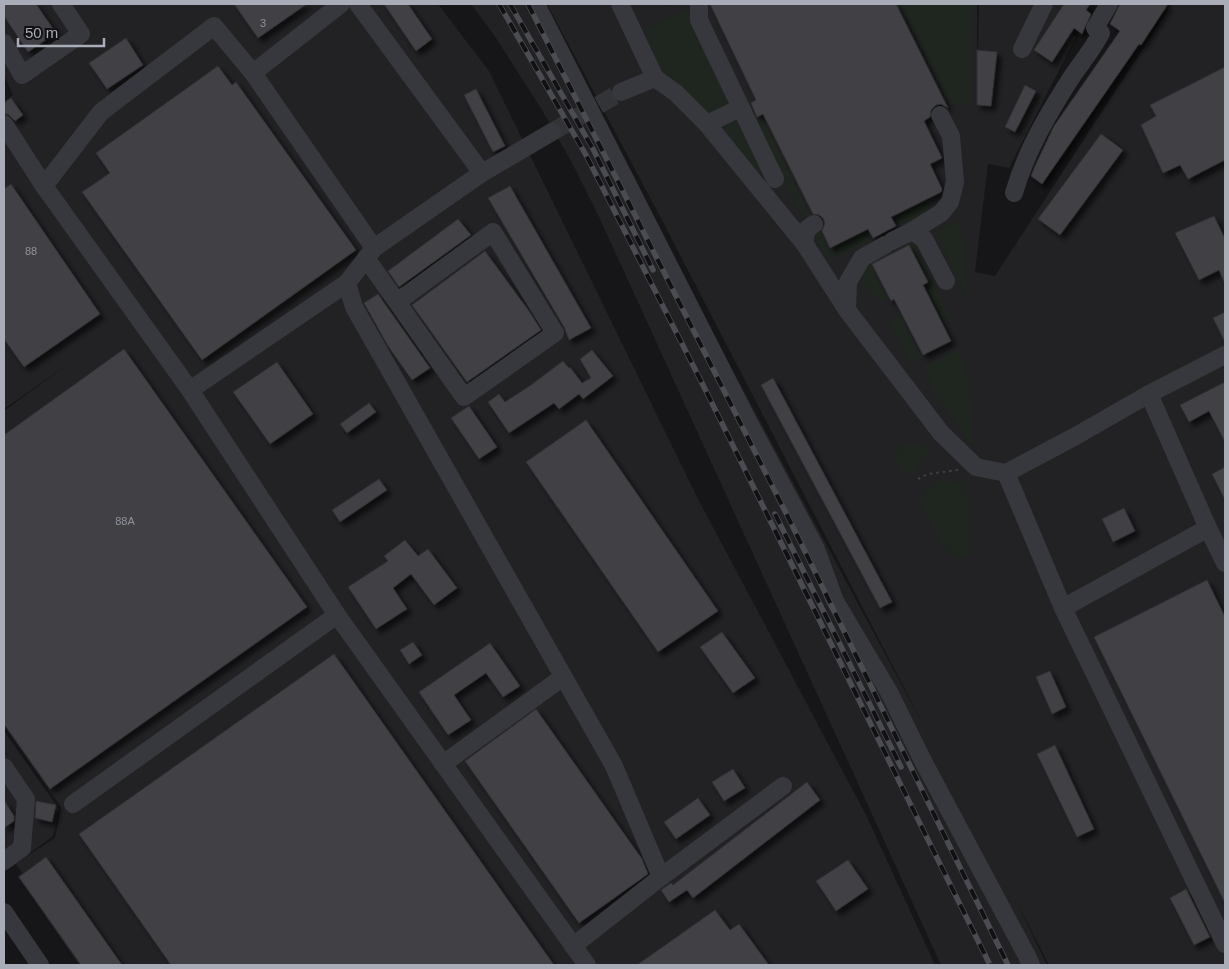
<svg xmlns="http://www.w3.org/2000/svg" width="1229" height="969" viewBox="0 0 1229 969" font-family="Arial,sans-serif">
<defs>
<filter id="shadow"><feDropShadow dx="4.5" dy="4.5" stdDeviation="2.5" flood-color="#0009"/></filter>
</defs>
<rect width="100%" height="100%" fill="#161618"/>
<g fill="#222225">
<polygon points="4,4 438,4 489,71 697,497 867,817 935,965 79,965 17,876 22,873 16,864 4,872 4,731 59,809 53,836 18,862 55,838 61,807 4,726 4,411 75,359 4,409 4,101 13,95 4,75"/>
<polygon points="471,4 536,4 927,732 663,222 547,4 669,4 666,6 671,4 977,4 977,106 979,4 1091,4 1072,34 1076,37 1009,168 988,164 975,272 995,276 1172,4 1225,4 1225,965 1049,965 1016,901 1047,965 941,965 600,219 572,163 542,110 494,35"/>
</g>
<g fill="#1e261f">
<polygon points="900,4 973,4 972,104 955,104 951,107"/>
<polygon points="687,9 729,98 728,105 725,111 702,114 660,67 648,49 645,29"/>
<polygon points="762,117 811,217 806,217 798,208 753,121"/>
<polygon points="740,119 765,173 759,177 717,131"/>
<path d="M931 199C931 215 912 220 898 224L895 218Z"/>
<polygon points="961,220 968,302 936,232"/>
<path d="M819 230 829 251 866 232 870 241 842 255 827 257C822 251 815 241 815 233Z"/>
<polygon points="913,243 949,314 947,323 944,324 924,285 929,282 910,244"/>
<path d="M871 264 890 301 873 297C867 286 860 280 864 267Z"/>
<polygon points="900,312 922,360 911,360 893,331 893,323"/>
<polygon points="959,349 970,384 973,445 933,392 925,366"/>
<polygon points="925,444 930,452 912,473 902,472 894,457 902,445"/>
<polygon points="938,480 963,482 970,500 969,553 959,558 944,547 919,498"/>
</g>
<g fill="#404145" stroke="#303034" filter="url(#shadow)">
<polygon points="4,4 36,4 56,33 28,52 4,16"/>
<polygon points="234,4 307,4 258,38"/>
<polygon points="384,4 408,4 432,39 416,51"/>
<polygon points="710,4 896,4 948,108 941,104 936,105 931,110 930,117 924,121 942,158 930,164 942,189 941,192 891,217 896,226 873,238 868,229 830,248 822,231 825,223 823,218 819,215 813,214 763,114 757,117 751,103 756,100"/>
<polygon points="1064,4 1090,4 1086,10 1091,14 1082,34 1074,28 1052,62 1034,50"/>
<polygon points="1120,4 1168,4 1141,45 1139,44 1042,184 1031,176 1035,166 1054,126 1120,31 1110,24"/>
<polygon points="126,38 143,65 107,89 89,63"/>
<polygon points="977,50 997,52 991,106 977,105"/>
<polygon points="218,66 232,85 236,82 356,250 202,360 82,192 110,173 96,153"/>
<polygon points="1225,67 1225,160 1188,179 1180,165 1163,173 1141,125 1156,116 1150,105"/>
<polygon points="1025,85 1036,91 1015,132 1005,127"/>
<polygon points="476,89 505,146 493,152 464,95"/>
<polygon points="11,98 23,115 15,121 9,115 4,113 4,103"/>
<polygon points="1101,134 1123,150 1060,235 1038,219"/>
<polygon points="11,184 100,314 24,367 4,339 4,189"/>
<polygon points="510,186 591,328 569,340 564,327 488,198"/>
<polygon points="1214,216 1225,239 1225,284 1219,270 1199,280 1175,233"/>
<polygon points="458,219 471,235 399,287 388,271"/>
<polygon points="909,245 928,282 923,285 951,341 923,355 894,299 891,301 872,264"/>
<polygon points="485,251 529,311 541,330 467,382 412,305"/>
<polygon points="378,294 430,368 412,380 388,346 364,303"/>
<polygon points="1225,312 1225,342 1213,318"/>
<polygon points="124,349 307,607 50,789 4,724 4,435"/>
<polygon points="592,350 613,376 583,399 579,394 559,409 554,403 509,433 488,402 499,394 505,402 531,385 563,361 569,368 570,367 582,383 591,378 580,359"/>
<polygon points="277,362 313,414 270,444 233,392"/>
<polygon points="773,378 892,602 880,608 761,385"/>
<polygon points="1225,382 1225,442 1209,411 1189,422 1180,405"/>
<polygon points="369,403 376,412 347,433 340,424"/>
<polygon points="469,406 497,447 479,459 451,418"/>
<polygon points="586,420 718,611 658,652 526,462"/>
<polygon points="1225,467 1225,500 1212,474"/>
<polygon points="379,479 387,490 340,522 332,510"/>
<polygon points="1124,508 1135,531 1113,542 1102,519"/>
<polygon points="405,540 418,556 428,549 457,588 434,605 411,574 393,588 407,609 376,629 348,587 388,561 384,556"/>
<polygon points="1207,580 1225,617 1225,903 1094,637"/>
<polygon points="722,632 755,678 733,693 700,647"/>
<polygon points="413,642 422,655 409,664 400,650"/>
<polygon points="490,643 520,686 503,697 486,673 454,695 471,720 448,735 419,692"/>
<polygon points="334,654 554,965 171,965 79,834"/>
<polygon points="1050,671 1066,707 1052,714 1036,677"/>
<polygon points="536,709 642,859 648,874 579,923 465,761"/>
<polygon points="1055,745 1094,829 1077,837 1037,754"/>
<polygon points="733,769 745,788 724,801 712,782"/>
<polygon points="807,782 820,800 693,898 687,890 669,902 661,890 671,883 673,885"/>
<polygon points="698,798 710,815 676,839 664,822"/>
<polygon points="4,800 14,816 14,821 4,828"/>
<polygon points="36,801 56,805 52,822 35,818"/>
<polygon points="46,857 122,965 81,965 19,877"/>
<polygon points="848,860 868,889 836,911 816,881"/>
<polygon points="1186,889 1210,937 1194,945 1170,898"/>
<polygon points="715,910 730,930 739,924 769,965 637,965"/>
</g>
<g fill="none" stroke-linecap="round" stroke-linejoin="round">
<polyline stroke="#333438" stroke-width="18" stroke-dasharray="18 9" stroke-linecap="butt" points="552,132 621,92"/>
<polyline stroke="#3d3f44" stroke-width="2" stroke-dasharray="2.5 4" stroke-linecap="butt" points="918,479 928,474 958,470"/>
<g stroke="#37383d" stroke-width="18">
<polyline points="341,4 253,73 374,248"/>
<polyline points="358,4 482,173"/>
<polyline points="536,4 747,419 816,549 835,601 889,692 923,761 1027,956 1031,965"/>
<polyline points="620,4 655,78"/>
<polyline points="699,4 699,20 775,179"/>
<polyline points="4,43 22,75 81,34 61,4"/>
<polyline points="1022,49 1044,4"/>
<polyline points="621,92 655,78 676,93 707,124 804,243 847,310 941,433 976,467 1006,473 1074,437 1149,394 1225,355"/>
<polyline points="4,124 44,186 190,390 347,283 374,248 482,173 552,132"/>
<polyline points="707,124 740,108"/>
<polyline points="44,186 101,112 214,26 253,73"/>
<path d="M1014 193C1026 151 1048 114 1071 78 1081 63 1093 49 1101 33L1095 28 1109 4"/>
<polyline points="912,231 941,213 950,202 955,182 951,136 940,115"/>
<polyline points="892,241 912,231 924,239 946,281"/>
<polyline points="804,243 807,229 814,224"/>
<polyline points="366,258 464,397 555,333 493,232 397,302"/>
<polyline points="347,283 354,307 614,766 661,877 573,946"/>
<polyline points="847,310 848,282 862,258 885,245"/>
<polyline points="190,390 337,615 587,965"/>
<polyline points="1149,394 1208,528 1225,563"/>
<polyline points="1006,473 1063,608 1225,944"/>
<polyline points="1063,608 1208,528"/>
<polyline points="443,764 563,677"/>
<polyline points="4,767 26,799 22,848 4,861"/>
<polyline points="73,804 337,615"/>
<polyline points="661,877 783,786"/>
<polyline points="4,912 40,965"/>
</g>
<g stroke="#4a4c52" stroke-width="5.5">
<g id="rail">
<polyline points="499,4 586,155 703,385 990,965"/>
<polyline points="510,4 593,149 653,270"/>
<polyline points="528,4 790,521 1008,965"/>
<polyline points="775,514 901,767"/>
</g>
</g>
<use href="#rail" stroke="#111113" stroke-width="4" stroke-dasharray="11" stroke-linecap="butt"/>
</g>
<g text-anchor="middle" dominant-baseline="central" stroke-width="4.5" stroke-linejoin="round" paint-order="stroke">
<g font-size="11" fill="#8e929b">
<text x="263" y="23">3</text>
<text x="31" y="251">88</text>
<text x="125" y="521">88А</text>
</g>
</g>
<rect width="1229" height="969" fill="none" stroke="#a8adb8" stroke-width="10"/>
<path d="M18 38v8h86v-8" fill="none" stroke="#a8adb8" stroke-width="2.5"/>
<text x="25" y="38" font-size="15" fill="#a8adb8" stroke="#111113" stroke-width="4" paint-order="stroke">50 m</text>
</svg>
